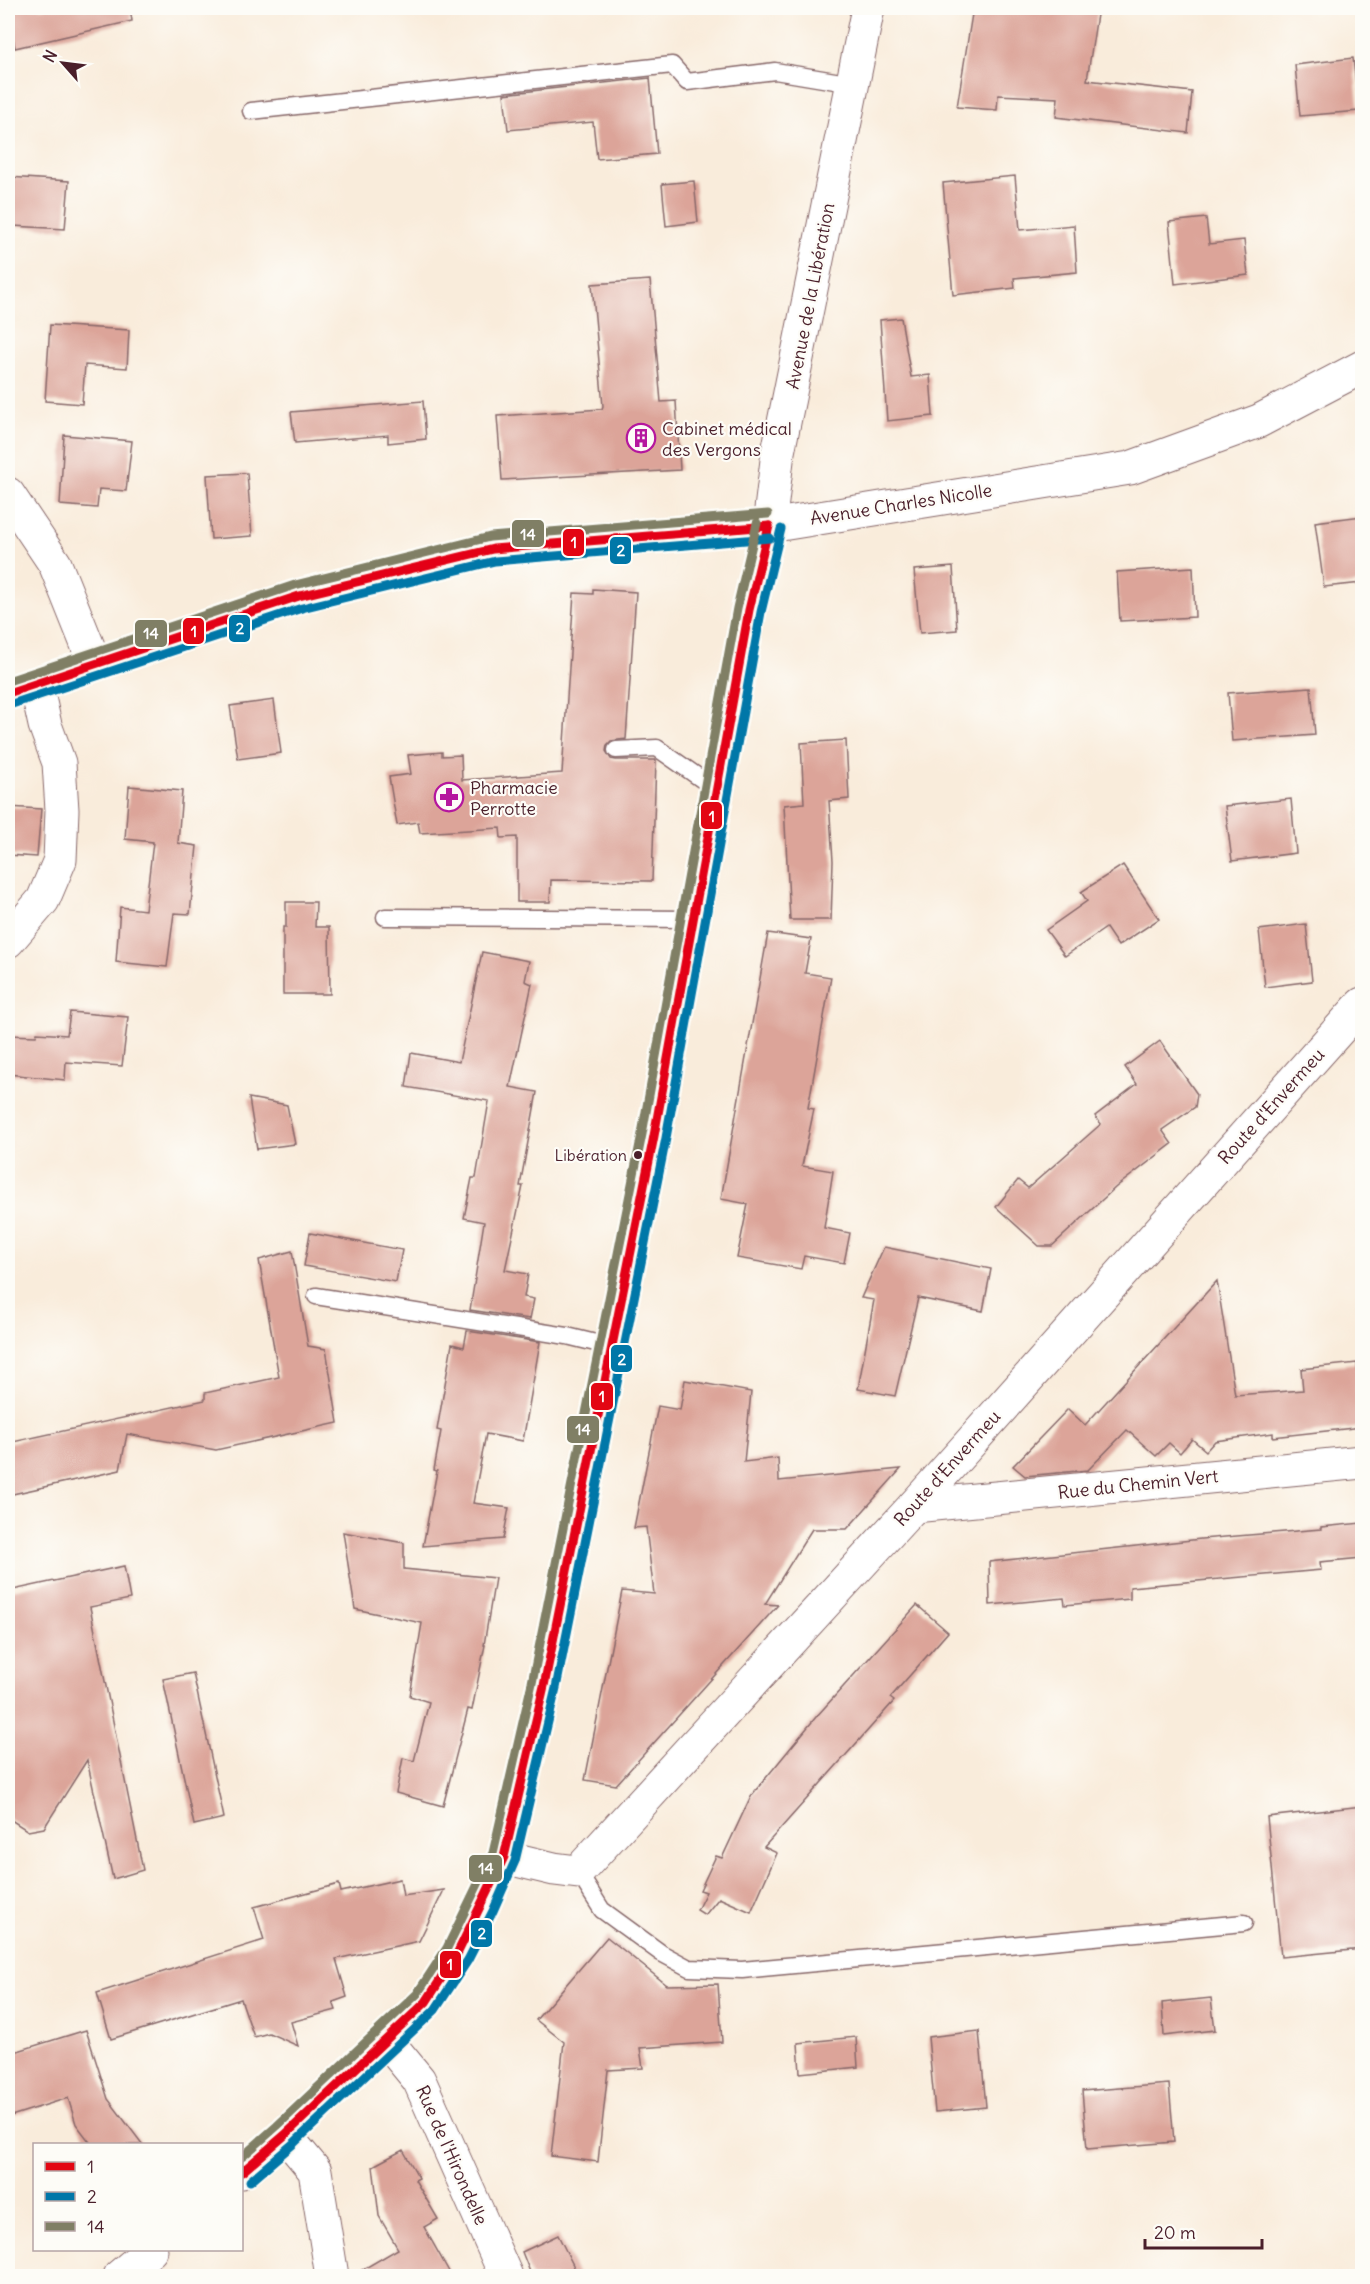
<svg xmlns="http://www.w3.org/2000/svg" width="1370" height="2284" viewBox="0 0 1370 2284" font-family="Delius,sans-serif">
<rect width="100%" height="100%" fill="#fdfcf7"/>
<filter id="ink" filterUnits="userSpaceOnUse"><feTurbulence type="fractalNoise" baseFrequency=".0167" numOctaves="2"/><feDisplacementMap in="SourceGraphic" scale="12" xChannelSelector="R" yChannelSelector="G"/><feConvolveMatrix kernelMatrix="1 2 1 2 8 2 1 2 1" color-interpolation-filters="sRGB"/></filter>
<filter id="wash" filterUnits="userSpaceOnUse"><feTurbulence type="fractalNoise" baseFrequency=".008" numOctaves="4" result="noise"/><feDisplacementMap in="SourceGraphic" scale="24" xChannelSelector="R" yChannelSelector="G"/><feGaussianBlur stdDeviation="1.35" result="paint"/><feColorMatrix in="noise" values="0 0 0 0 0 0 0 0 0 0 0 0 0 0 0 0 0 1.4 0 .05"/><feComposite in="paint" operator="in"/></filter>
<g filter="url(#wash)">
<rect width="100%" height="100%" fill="#f9ecdb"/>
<g id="blocks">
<g fill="#dca499">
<polygon points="26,8 130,8 132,21 15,48 8,12"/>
<polygon points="973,8 1098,8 1087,80 1192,92 1188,133 1056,117 1058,98 998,95 997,110 957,107"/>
<polygon points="1353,58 1359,111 1300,116 1295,65"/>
<polygon points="650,78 657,154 597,159 593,122 508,130 504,94"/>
<polygon points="1015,176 1020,230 1074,225 1077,272 1014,278 1015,288 953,295 943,183"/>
<polygon points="8,177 69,181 65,229 13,226 14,207 8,207"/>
<polygon points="694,181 698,222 666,226 662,184"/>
<polygon points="1206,218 1209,244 1244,240 1248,275 1175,284 1169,222"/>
<polygon points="650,280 661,402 676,401 680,470 502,480 497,416 602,409 603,406 592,284"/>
<polygon points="901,318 911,377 930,375 933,416 887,421 880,320"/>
<polygon points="50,325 129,330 127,368 85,365 82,404 45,401"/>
<polygon points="423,401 426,439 388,443 388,435 295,443 291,412"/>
<polygon points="64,435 132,441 126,491 99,489 97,508 60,505"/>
<polygon points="247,473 252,536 211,539 207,475"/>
<polygon points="1362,516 1362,583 1324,587 1315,522"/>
<polygon points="953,567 957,630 920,633 914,570"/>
<polygon points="1193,567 1195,617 1120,621 1117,572"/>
<polygon points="593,589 636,592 626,739 611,741 607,745 606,751 611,759 616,760 656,760 652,881 551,880 550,902 517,902 517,837 501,838 500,828 420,833 418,822 397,825 389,777 411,774 408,755 442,752 442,756 461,755 462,780 562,773 574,593 593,594"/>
<polygon points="1311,687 1315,735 1232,741 1228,693"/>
<polygon points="274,700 281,753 238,759 230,706"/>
<polygon points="846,740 849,799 829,801 833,861 831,920 790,920 784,805 804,803 801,743"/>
<polygon points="129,786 182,791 178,843 197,846 190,914 174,913 167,967 116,962 120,907 145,910 153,842 125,839"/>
<polygon points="1291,799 1296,853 1232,861 1225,806"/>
<polygon points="8,807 41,809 37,857 8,855"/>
<polygon points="1123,865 1159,919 1118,946 1106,928 1065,956 1046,930 1087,901 1081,892"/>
<polygon points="286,902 316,902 315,927 329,927 330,994 283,994 283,927 286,927"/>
<polygon points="1306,924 1312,981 1265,987 1259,930"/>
<polygon points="768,933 811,939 805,973 831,977 808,1108 814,1109 802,1166 833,1171 824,1228 850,1233 844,1263 804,1256 801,1269 737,1258 748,1204 721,1199"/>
<polygon points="482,952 529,961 525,981 532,984 510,1087 537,1092 520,1186 523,1186 505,1270 528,1274 524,1297 534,1299 530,1319 470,1310 484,1222 464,1218 472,1178 476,1178 489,1101 406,1087 411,1053 459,1062"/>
<polygon points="70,1012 128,1017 122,1066 66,1062 65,1080 8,1074 8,1035 36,1036 37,1033 67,1035"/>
<polygon points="1160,1041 1197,1094 1195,1107 1162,1130 1172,1144 1116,1187 1052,1246 1039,1246 996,1207 1018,1180 1028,1188 1101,1124 1095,1116 1137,1084 1125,1067"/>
<polygon points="249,1098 287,1105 295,1144 257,1149"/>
<polygon points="310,1233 402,1250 396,1282 304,1266"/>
<polygon points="884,1247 991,1269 983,1311 918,1298 895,1396 858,1389 874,1300 861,1298"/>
<polygon points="292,1251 308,1346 326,1349 338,1423 216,1450 127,1434 120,1470 8,1495 8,1443 205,1400 205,1393 279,1377 259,1260"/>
<polygon points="1217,1281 1235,1395 1303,1390 1301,1369 1357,1363 1362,1427 1273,1437 1273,1433 1215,1441 1206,1451 1192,1439 1180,1453 1169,1443 1156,1456 1127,1430 1088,1470 1025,1476 1013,1466 1068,1409 1085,1425"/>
<polygon points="467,1331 540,1342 523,1441 486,1434 473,1503 509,1508 503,1539 423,1546 437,1471 434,1470 441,1431 437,1430 452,1344 464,1347"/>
<polygon points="685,1380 751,1392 744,1462 778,1458 779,1481 901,1469 847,1529 812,1529 765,1604 778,1605 616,1785 585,1780 622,1591 654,1594 646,1527 634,1528 658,1406 680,1410"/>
<polygon points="1362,1523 1362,1558 1320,1562 1321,1570 1130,1587 1130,1599 1065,1605 1064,1598 990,1605 989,1562 1201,1539 1321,1529 1321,1527"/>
<polygon points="343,1532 404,1543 404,1569 495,1578 484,1645 485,1645 472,1710 468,1709 443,1806 396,1793 403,1758 414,1761 429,1702 410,1696 422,1623 355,1609"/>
<polygon points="124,1566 130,1599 90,1607 143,1870 113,1879 87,1760 44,1828 28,1831 8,1818 8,1591"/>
<polygon points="917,1605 948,1632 890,1698 894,1701 764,1847 777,1853 751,1912 719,1898 705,1915 697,1910 706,1892 700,1890 716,1856 722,1858 751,1796 816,1717"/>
<polygon points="193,1673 224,1818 194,1825 163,1679"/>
<polygon points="1362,1806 1362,1949 1281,1957 1267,1817"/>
<polygon points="400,1879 403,1896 444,1890 419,1941 336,1959 347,1997 333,2002 336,2010 291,2022 298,2046 269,2033 254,2037 241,1999 111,2039 97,1993 264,1940 254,1907 339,1884 341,1892"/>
<polygon points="607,1937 667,1985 718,1984 722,2042 640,2048 643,2068 608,2070 598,2162 551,2156 564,2042 536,2020"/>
<polygon points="1211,1998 1215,2030 1164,2036 1162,2003"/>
<polygon points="86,2030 108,2099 143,2145 92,2145 76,2124 68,2098 8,2117 8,2054"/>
<polygon points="979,2031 986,2107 935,2112 928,2037"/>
<polygon points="856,2037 858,2067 800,2073 798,2043"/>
<polygon points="1169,2084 1174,2142 1087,2149 1082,2091"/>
<polygon points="403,2150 419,2178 415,2180 438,2219 424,2227 452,2277 350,2277 398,2249 379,2216 373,2166"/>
<polygon points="558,2235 579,2277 532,2277 522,2252"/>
</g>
</g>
</g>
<g filter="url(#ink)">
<use href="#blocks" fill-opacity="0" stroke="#876769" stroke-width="1.5"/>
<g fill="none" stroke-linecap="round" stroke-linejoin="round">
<g stroke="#876769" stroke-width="19">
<g id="lane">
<polyline points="251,111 672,65 687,82 775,71 853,84"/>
<polyline points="616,750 657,748 717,790"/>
<polyline points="385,917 694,919"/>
<polyline points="316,1296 567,1336 612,1347"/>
<polyline points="578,1872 602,1910 661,1953 689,1968 742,1970 1244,1923"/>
</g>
</g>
<g stroke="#876769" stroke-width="35">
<g id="street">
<polyline points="8,494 55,564 95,664"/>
<polyline points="8,941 43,900 60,860 62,810 59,763 45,725 36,684"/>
<polyline points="914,1506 1362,1462"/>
<polyline points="504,1857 554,1869 578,1872 914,1506 1362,1004"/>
<polyline points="386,2040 419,2080 506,2276"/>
<polyline points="285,2135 315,2171 332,2276"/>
</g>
</g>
<g stroke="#876769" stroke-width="35">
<g id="secondary">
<polyline points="8,693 299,596 493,549 769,526 1130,468 1259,421 1362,367"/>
<polyline points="242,2172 285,2135 426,2002 457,1954 482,1906 504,1857 544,1686 654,1136 749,610 769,526 778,452 868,8"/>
<polyline points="120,2276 151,2250"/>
</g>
</g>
<use href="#lane" stroke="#fff" stroke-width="16"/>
<use href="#street" stroke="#fff" stroke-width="33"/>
<use href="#secondary" stroke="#fff" stroke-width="33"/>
<g stroke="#fdfcf7" stroke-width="14">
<g id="bus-1">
<polyline points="8,693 299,596 493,549 769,526"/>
<polyline points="242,2172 285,2135 426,2002 457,1954 504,1857 544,1686 654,1136 749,610 769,526"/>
</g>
</g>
<g stroke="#fdfcf7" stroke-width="14">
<g id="bus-2">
<polyline points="12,704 302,608 495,561 770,538"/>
<polyline points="250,2181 293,2144 435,2010 468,1960 493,1911 515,1861 556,1688 666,1138 761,612 781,529"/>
</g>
</g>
<g stroke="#fdfcf7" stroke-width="14">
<g id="bus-3">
<polyline points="8,681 295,585 490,537 768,514"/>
<polyline points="242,2157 277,2126 417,1994 447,1948 493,1853 532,1683 642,1134 737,608 757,523"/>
</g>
</g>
<use href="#bus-1" stroke="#e30613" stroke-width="9"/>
<use href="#bus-2" stroke="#0077a8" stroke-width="9"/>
<use href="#bus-3" stroke="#807f65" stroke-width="9"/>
</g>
</g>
<defs>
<g id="building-ring" transform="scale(1.5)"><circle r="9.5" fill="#fdfcf7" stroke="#b5179e" stroke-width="1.5"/><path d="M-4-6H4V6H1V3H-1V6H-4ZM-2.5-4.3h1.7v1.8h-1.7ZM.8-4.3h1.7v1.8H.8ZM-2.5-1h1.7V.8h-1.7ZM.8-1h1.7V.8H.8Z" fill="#b5179e"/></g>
<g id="pharmacy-ring" transform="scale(1.5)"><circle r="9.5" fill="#fdfcf7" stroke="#b5179e" stroke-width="1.5"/><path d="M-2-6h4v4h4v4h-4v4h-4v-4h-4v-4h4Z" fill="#b5179e"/></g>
</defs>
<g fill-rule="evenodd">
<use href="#building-ring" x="641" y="438"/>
<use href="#pharmacy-ring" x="449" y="797"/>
</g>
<circle fill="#4a1f2b" stroke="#fdfcf7" stroke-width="2" cx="638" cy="1155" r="5"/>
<g text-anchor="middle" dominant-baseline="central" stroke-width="4.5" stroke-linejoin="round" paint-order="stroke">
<g font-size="16" fill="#4a1f2b" stroke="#fdfcf7" text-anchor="end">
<text x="627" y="1155">Libération</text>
</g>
<g font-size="18" fill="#4a1f2b" stroke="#fdfcf7">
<text transform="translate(810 296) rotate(-79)">Avenue de la Libération</text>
<text transform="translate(901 504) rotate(-9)">Avenue Charles Nicolle</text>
<text transform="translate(1271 1106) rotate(-48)">Route d'Envermeu</text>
<text transform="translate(947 1468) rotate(-48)">Route d'Envermeu</text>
<text transform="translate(1138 1484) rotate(-6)">Rue du Chemin Vert</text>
<text transform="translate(452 2155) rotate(66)">Rue de l'Hirondelle</text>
</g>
<g font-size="18" fill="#4a1f2b" stroke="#fdfcf7" text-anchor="start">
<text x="662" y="428">Cabinet médical<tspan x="662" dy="21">des Vergons</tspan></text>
<text x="470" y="787">Pharmacie<tspan x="470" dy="21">Perrotte</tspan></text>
</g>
</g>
<g stroke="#fdfcf7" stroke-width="2">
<rect x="511" y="519" width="34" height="29" rx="6" fill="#807f65"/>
<rect x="562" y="528" width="23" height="29" rx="6" fill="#e30613"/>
<rect x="609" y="536" width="23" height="29" rx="6" fill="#0077a8"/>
<rect x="228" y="614" width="23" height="29" rx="6" fill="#0077a8"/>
<rect x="182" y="617" width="23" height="28" rx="6" fill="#e30613"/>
<rect x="134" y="619" width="34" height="29" rx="6" fill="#807f65"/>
<rect x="700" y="801" width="23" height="29" rx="6" fill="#e30613"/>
<rect x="610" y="1344" width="23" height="29" rx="6" fill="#0077a8"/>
<rect x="590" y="1382" width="24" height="29" rx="6" fill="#e30613"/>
<rect x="566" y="1415" width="34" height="29" rx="6" fill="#807f65"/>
<rect x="468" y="1854" width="35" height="29" rx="6" fill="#807f65"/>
<rect x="470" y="1919" width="23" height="29" rx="6" fill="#0077a8"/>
<rect x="439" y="1950" width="23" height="29" rx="6" fill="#e30613"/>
</g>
<g font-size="16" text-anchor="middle" font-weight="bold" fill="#fff">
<text x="528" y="540">14</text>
<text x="574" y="548">1</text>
<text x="621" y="556">2</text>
<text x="240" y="634">2</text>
<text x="194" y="637">1</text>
<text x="151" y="639">14</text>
<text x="712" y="822">1</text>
<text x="622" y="1365">2</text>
<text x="602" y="1402">1</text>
<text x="583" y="1435">14</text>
<text x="486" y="1874">14</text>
<text x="482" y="1939">2</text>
<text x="450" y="1970">1</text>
</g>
<rect width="1370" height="2284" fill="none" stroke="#fdfcf7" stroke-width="30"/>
<rect x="33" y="2143" width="210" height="108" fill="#fdfcf7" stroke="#b5a4a5" stroke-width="1.5"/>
<rect x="45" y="2162" width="30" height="9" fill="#e30613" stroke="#b5a4a5" stroke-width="1.5"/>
<text x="87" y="2173" font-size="18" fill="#4a1f2b">1</text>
<rect x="45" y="2192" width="30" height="9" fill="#0077a8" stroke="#b5a4a5" stroke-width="1.5"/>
<text x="87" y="2203" font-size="18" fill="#4a1f2b">2</text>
<rect x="45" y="2222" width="30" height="9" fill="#807f65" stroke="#b5a4a5" stroke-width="1.5"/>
<text x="87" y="2233" font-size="18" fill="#4a1f2b">14</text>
<g transform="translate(63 63) rotate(298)" stroke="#fdfcf7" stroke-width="4.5" paint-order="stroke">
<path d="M0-4.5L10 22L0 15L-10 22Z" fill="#4a1f2b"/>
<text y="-9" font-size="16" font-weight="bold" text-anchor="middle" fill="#4a1f2b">N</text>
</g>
<path d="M1145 2239v9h117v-9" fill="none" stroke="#4a1f2b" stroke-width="3"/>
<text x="1154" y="2239" font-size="18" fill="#4a1f2b" stroke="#fdfcf7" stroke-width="4.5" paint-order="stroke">20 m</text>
</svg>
